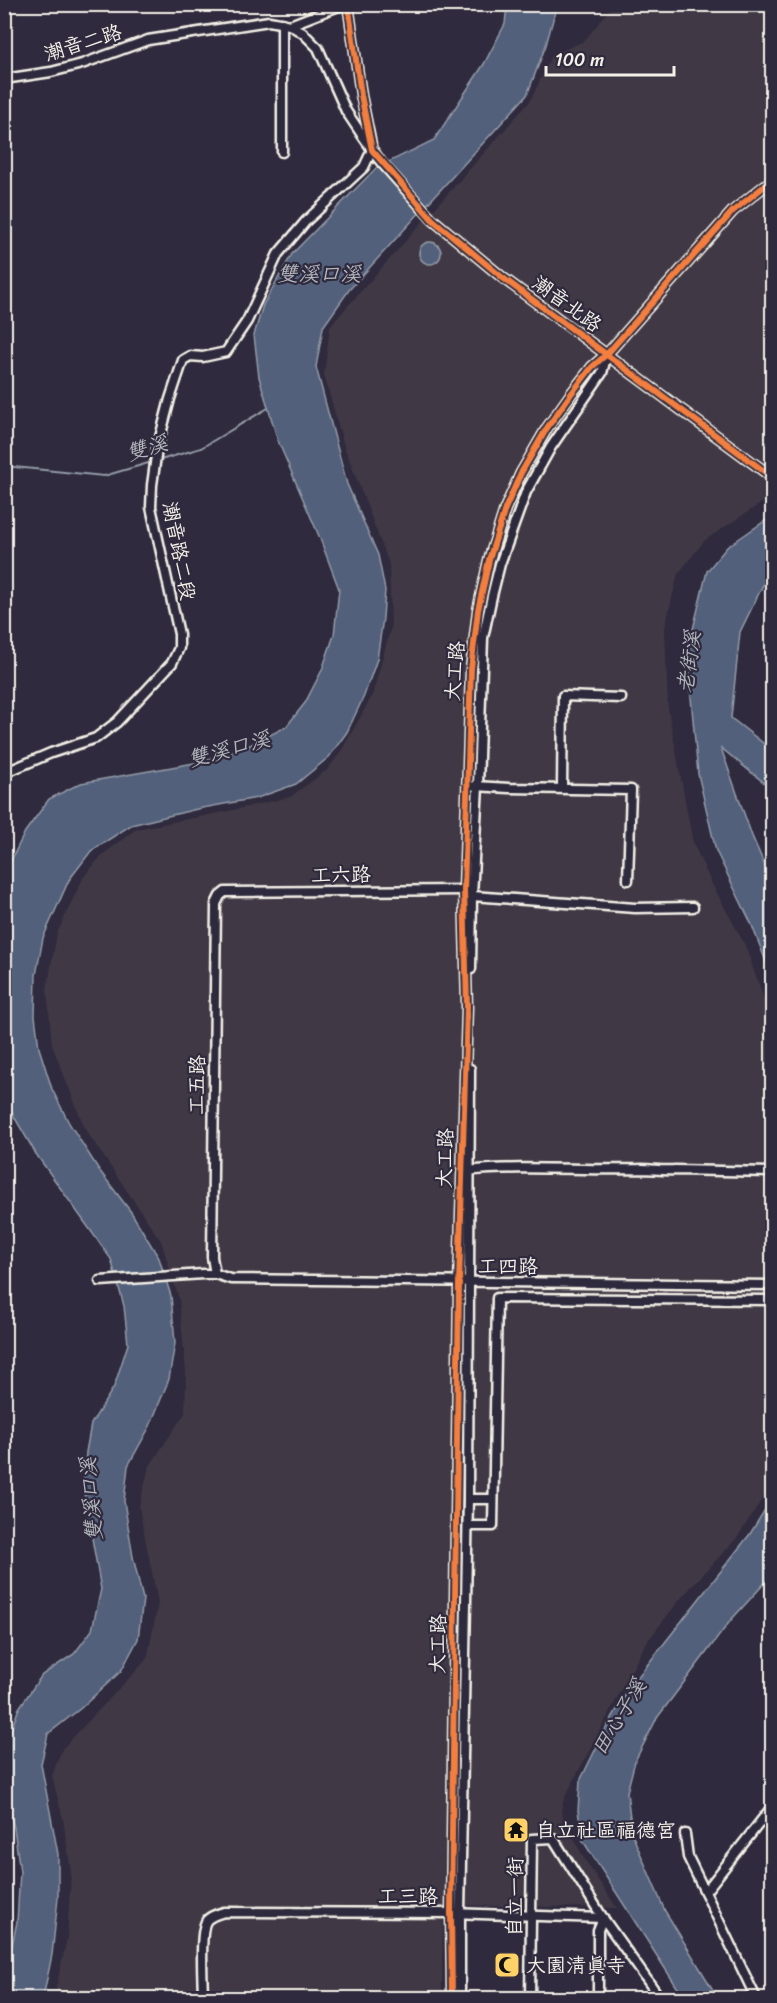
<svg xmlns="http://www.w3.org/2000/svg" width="777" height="2003" viewBox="0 0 777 2003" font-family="Sriracha,'LXGW WenKai TC',sans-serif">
<rect width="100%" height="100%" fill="#2f2a3d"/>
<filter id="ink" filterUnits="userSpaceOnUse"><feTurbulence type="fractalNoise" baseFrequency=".0167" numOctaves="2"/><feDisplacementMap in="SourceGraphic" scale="12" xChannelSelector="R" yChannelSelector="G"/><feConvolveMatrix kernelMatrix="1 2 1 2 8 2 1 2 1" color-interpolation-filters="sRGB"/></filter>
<g filter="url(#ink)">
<polygon fill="#403844" points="613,5 772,5 772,496 705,540 678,574 665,627 668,708 693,843 710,880 745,945 770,1016 772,1019 772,1484 737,1538 682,1597 646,1643 564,1799 561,1812 583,1857 617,1908 443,1905 442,1998 56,1998 56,1988 67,1938 71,1873 63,1819 52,1776 62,1749 147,1659 158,1603 139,1507 149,1467 185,1413 186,1373 179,1299 161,1241 85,1129 52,1045 47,989 57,933 83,878 101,856 136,829 229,811 290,797 327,770 340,753 372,696 391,627 389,564 344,446 324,375 330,326 530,101 552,55 584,41"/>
<g fill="#52617c" stroke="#939ba7" stroke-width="1.5">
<polygon points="507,5 557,5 546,45 527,95 349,290 323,327 316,367 347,484 378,555 385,590 383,618 377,659 364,696 347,732 329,757 296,784 257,798 197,809 131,825 91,851 69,880 43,938 36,975 35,1016 39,1048 52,1089 69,1123 99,1170 131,1212 159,1258 171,1296 175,1343 169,1379 150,1426 128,1466 124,1501 133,1557 143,1599 138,1639 121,1671 81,1708 48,1734 41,1764 58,1854 58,1898 52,1955 43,1998 6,1998 8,1964 17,1922 20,1872 14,1828 5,1792 5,1746 19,1708 42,1675 74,1654 92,1630 101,1589 83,1487 86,1452 91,1424 114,1387 128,1344 124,1306 111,1259 36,1154 9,1108 5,1096 5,873 25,832 49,799 81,783 200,762 248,746 286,727 305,703 322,670 334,635 339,589 319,536 278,441 259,377 254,335 263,305 292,254 376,168 434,140 484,64 505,24"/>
<circle cx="430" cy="253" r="11"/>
<polygon points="772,516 772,575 763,585 740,632 731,718 772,750 772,789 721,748 752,836 772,882 772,977 751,923 716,851 698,774 687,654 707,571 727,547"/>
<polygon points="772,1498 772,1575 731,1620 657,1718 635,1761 627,1792 632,1834 665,1911 718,1998 684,1998 583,1841 578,1811 580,1781 605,1730 630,1687 750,1534"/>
</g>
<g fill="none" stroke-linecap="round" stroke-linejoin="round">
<g stroke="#939ba7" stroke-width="2">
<polyline points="157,461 201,448 268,408"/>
<polyline points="4,466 104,476 152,462"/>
</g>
<g stroke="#f4f1e8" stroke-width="13">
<g id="minor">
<polyline points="348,4 361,95 371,144"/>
<polyline points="282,23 282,152"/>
<polyline points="290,25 344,4"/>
<polyline points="4,79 51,72 82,64 148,40 269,21 290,25 303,33 318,48 346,111 362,135 381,162 432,219 503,278 772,477"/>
<polyline points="4,773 51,753 96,738 117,722 172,663 179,648 179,634 151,507 152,485 157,449 170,399 183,360 190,356 203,357 226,352 247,321 278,254 306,221 364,167 372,150"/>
<polyline points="475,786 509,788 631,790 628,880"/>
<polyline points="562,788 563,696 621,698"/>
<polyline points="472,896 635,908 693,907"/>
<polyline points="471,969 472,896 478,786 483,638 492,596 500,564 526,492 551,447 602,373 607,354"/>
<path d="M465 1171C524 1165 583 1171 642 1169 653 1169 663 1171 675 1170L772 1172"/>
<polyline points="215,1274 212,1257 216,904 220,896 225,892 464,890"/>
<polyline points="100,1281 203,1274 215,1274 231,1279 772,1285"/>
<polyline points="468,1499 493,1499"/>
<polyline points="468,1526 493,1526 497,1298 772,1300"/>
<polyline points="685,1834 688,1857 705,1892"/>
<path d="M203 1998C203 1983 199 1929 207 1920 212 1915 218 1914 224 1912L451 1913 603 1918"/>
<polyline points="452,1998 451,1913 459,1283 467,1007 464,890 471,669 478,610 489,560 505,509 521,473 547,428 571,394 592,367 607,354 733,211 772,180"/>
<polyline points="460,1998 460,1913 468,1499 470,1069"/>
<polyline points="530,1998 532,1839 553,1838 603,1918 660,1998"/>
<polyline points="598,1998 598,1930 603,1918"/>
<polyline points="756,1998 705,1892 772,1807"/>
</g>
</g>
<use href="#minor" stroke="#2f2a3d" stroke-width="8"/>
<g stroke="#2f2a3d" stroke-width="10">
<g id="cycleway">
<polyline points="348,4 361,95 372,150 432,219 503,278 772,477"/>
<polyline points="452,1998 451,1913 459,1283 467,1007 464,890 471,669 478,610 489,560 505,509 521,473 547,428 571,394 592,367 607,354 733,211 772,180"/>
</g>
</g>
<use href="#cycleway" stroke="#f27e40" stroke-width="6"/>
</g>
</g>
<defs>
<g id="temple-square" transform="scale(1.35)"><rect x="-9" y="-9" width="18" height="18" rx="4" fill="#ffd166" stroke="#2f2a3d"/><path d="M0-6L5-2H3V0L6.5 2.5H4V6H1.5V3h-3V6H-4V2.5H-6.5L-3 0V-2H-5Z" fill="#111"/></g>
<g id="mosque-square" transform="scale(1.35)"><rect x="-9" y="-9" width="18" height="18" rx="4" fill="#ffd166" stroke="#2f2a3d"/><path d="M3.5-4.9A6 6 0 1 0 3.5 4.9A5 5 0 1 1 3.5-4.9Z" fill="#111"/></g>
</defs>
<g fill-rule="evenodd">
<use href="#temple-square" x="516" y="1830"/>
<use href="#mosque-square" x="507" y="1965"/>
</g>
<g text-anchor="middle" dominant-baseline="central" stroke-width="4.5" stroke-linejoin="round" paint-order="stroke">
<g font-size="20" fill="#f4f1e8" stroke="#2f2a3d">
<text transform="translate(83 43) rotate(-17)">潮音二路</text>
<text transform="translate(567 304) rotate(36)">潮音北路</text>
<text transform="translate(179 551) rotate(79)">潮音路二段</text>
<text transform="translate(455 671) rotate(-85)">大工路</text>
<text transform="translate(341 875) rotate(-1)">工六路</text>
<text transform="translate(197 1085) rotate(-89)">工五路</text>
<text transform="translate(445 1158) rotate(-88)">大工路</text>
<text x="508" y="1266">工四路</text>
<text transform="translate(438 1644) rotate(-89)">大工路</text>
<text x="408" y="1896">工三路</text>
<text transform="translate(515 1897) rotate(-89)">自立一街</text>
</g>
<g font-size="20" fill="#f4f1e8" stroke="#2f2a3d" text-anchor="start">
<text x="536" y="1830">自立社區福德宮</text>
<text x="526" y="1965">大園清真寺</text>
</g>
<g font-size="21" font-style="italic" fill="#b3b7bd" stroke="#2f2a3d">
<text x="319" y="274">雙溪口溪</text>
<text transform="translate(147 448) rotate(-17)">雙溪</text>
<text transform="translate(689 662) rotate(-83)">老街溪</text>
<text transform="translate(229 749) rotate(-15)">雙溪口溪</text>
<text transform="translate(91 1499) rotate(-95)">雙溪口溪</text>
<text transform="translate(619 1717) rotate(-59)">田心子溪</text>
</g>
</g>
<rect width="777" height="2003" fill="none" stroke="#2f2a3d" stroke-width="24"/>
<rect x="12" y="12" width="753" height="1979" fill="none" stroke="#f4f1e8" stroke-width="2" filter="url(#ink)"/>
<path d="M546 66v9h128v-9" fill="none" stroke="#f4f1e8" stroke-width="3"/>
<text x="555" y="66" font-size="18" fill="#f4f1e8" stroke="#2f2a3d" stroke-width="4.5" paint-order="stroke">100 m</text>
</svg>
